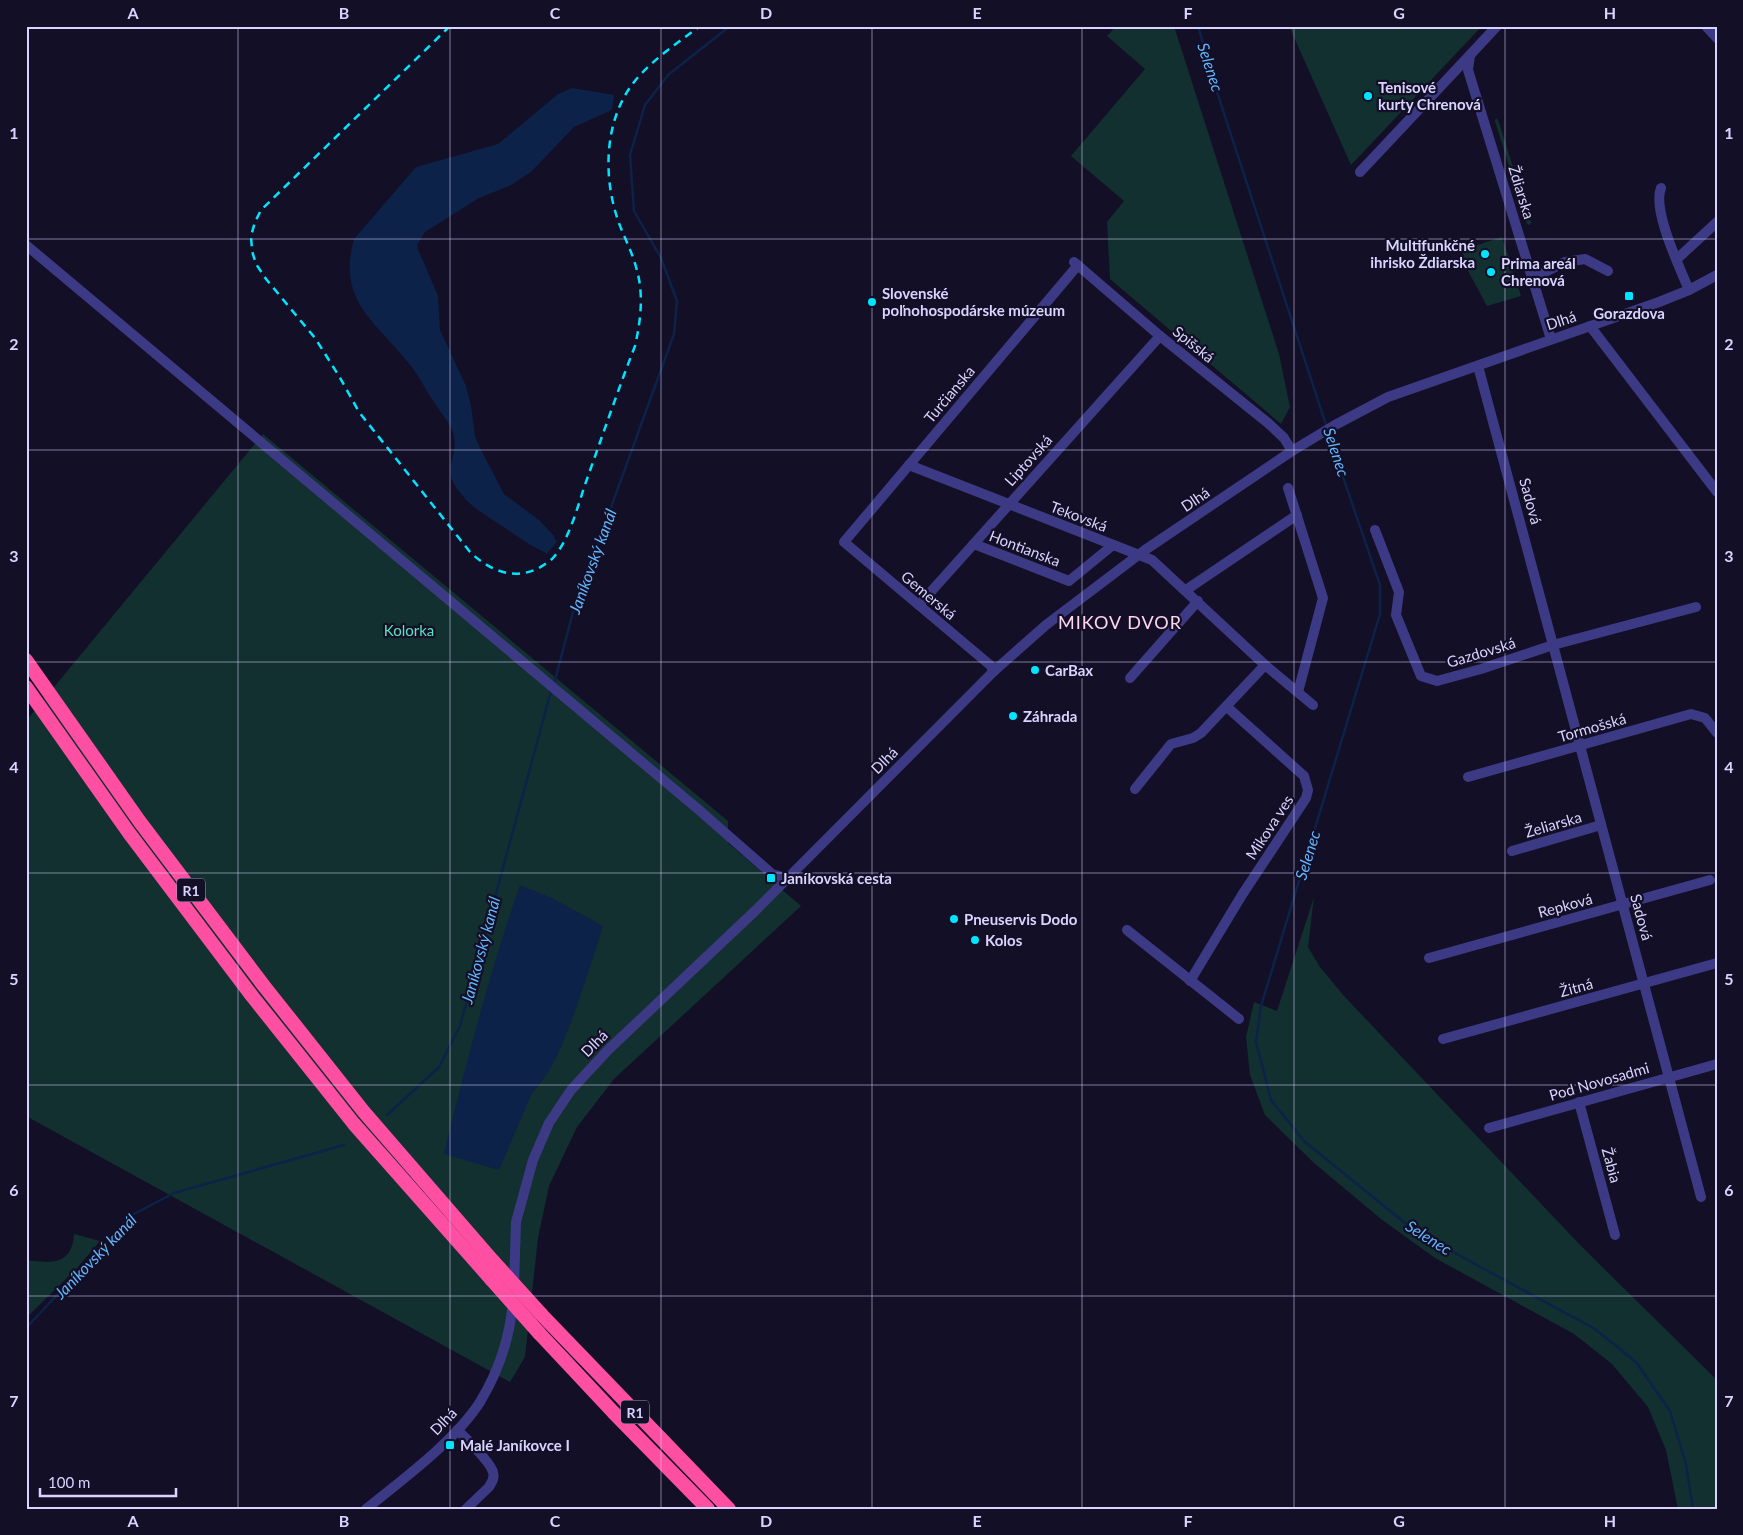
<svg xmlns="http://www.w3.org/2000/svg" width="1743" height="1535" viewBox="0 0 1743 1535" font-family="Lato,sans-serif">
<rect width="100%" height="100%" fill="#130f26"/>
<g fill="#12302f">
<polygon points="1116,26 1174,26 1279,354 1290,407 1281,424 1110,279 1107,222 1124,201 1071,156 1145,69 1107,36"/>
<polygon points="1289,26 1482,26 1351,165"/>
<polygon points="1496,118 1498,120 1531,223 1530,225 1527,224 1495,121"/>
<polygon points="1502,237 1521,296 1487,306 1468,271 1462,250"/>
<polygon points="263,434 728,821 728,843 801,906 614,1079 577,1127 549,1186 538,1238 525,1357 510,1382 26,1116 26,721"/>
<polygon points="1314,897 1308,947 1320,967 1344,996 1582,1247 1717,1380 1717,1509 1678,1509 1666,1450 1648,1407 1612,1364 1574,1334 1435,1258 1381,1219 1314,1163 1265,1115 1250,1075 1246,1037 1254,1002 1277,1011"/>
<path d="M74 1234 100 1241 78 1267 26 1318V1260C51 1263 72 1266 74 1234Z"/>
</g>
<g fill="#0c2248">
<path d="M572 88 614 95 612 110 574 127 531 172 511 185 479 198 425 232 417 245 418 249 438 296 440 330 466 386 471 406 475 436 479 446 504 494 539 520 554 536 556 541 560 538 545 556 546 553C524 543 511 531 491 519 480 511 470 506 462 495 459 491 455 487 453 482 444 462 464 449 449 424 445 417 440 412 436 405 427 393 421 379 411 366 378 323 336 302 354 239L416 167 498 144 558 94Z"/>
<path d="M520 885 552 898 603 926C594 955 585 983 575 1011 564 1040 554 1071 532 1093L499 1170 444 1154C466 1063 489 974 520 885Z"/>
</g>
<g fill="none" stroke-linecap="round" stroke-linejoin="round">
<g stroke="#0c2248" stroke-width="2.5">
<polyline points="1198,26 1219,98 1327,428"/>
<polyline points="1328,433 1380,585 1380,614 1261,1006 1256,1042 1271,1100 1304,1141 1416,1232 1595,1329 1636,1362 1670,1411 1686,1464 1693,1509"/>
<polyline points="554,684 573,612 674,334 677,301 661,258 634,211 630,155 645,105 668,75 730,26"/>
<polyline points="387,1115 439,1067 460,1026 551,691"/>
<polyline points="26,1328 132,1215 174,1193 344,1145"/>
</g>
<g stroke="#3d3a85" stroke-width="10">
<polyline points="1497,26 1470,55 1468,70 1551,339"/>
<polyline points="1706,26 1717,38"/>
<polyline points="1360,172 1470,55"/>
<path d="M1661 188C1652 210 1680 268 1689 290"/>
<polyline points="26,245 699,810 772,874 786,878"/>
<polyline points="1677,259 1717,222"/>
<polyline points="1074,262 1160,336 1268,423 1284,438 1292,451"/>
<polyline points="1533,278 1565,262 1585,259 1608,271"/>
<polyline points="1590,326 1717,492"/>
<polyline points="1478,366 1553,645 1696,607"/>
<polyline points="909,465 1152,560 1265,665 1313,705"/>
<polyline points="1288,488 1323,598 1298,692"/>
<polyline points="1375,530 1399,592 1396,615 1421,676 1437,681 1481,669 1553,645 1701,1197"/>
<polyline points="974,544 1069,581 1113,545"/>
<polyline points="1186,590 1297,515"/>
<polyline points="919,605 1160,336"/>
<polyline points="994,671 990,665 844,542 1078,265"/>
<polyline points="1130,678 1198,601"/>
<polyline points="1468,777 1691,714 1705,718 1717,733"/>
<polyline points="1135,789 1171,744 1193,738 1201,733 1265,665"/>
<polyline points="1512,851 1601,825"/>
<polyline points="1127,930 1239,1019"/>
<polyline points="1429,958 1710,880"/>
<polyline points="1190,981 1242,895 1306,798 1308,790 1304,776 1227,707"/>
<polyline points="1443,1039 1717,963"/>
<polyline points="1579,1102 1615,1235"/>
<polyline points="1489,1128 1717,1064"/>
<polyline points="514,1286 516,1222 533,1160 549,1123 571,1090 608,1050 755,911 994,671 1046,625 1145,550 1292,451 1335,425 1388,397 1659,302 1689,290 1717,275"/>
<path d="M457 1430C466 1438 490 1462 493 1472 495 1478 492 1482 489 1487L466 1509"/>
<path d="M366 1509C402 1480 456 1440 480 1402 499 1371 510 1336 513 1301"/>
</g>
<g stroke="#ff4fa3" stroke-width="14">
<polyline points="26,660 140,822 264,986 364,1112 493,1261"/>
<polyline points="26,687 129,833 252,996 354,1124 491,1279"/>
<polyline points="541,1314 729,1509"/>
<polyline points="539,1333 613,1412 708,1509"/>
</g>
<path stroke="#00e5ff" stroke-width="2.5" stroke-dasharray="8 6" stroke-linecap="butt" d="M450 26 261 210 255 222 251 236 252 251 256 264 266 279 315 338 339 376 359 412 470 552C489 570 513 581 539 568 543 565 548 563 552 559 570 540 578 504 587 479 603 434 618 390 635 346 641 319 644 293 636 267 631 248 621 232 616 214 602 168 606 110 641 74 658 56 680 41 700 26"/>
<g stroke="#ff4fa3" stroke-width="14">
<polyline points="493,1261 541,1314"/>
<polyline points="491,1279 539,1333"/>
</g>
</g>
<path fill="none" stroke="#d9d4ff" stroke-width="1" stroke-opacity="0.55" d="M238 26V1509M450 26V1509M661 26V1509M872 26V1509M1082 26V1509M1294 26V1509M1505 26V1509M26 239H1717M26 450H1717M26 662H1717M26 873H1717M26 1085H1717M26 1296H1717"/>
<g fill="#00e5ff" stroke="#130f26" stroke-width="2">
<circle cx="1368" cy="96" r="5"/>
<circle cx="1485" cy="254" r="5"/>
<circle cx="1491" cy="272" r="5"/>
<rect x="1624" y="291" width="10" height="10" rx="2.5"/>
<circle cx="872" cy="302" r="5"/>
<circle cx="1035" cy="670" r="5"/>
<circle cx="1013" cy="716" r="5"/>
<rect x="766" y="873" width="10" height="10" rx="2.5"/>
<circle cx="954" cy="919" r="5"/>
<circle cx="975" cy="940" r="5"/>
<rect x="445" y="1440" width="10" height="10" rx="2.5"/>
</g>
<g text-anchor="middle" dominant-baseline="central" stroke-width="4.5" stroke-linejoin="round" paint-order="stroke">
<g fill="#130f26" stroke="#9e99be" stroke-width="1">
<rect x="177" y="878.5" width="28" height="23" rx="4"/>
<rect x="621" y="1400.5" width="28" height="23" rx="4"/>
</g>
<g font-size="14" font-weight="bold" fill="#d9d4ff">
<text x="191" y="890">R1</text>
<text x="635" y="1412">R1</text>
</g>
<g font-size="15" font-weight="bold" fill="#d9d4ff" stroke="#130f26" text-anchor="start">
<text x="1378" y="87">Tenisové<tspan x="1378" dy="17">kurty Chrenová</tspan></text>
<text x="1475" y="245" text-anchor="end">Multifunkčné<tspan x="1475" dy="17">ihrisko Ždiarska</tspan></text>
<text x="1501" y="263">Prima areál<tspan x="1501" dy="17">Chrenová</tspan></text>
<text x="882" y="293">Slovenské<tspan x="882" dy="17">poľnohospodárske múzeum</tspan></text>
<text x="1629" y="313" text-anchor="middle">Gorazdova</text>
<text x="1045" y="670">CarBax</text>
<text x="1023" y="716">Záhrada</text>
<text x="781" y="878">Janíkovská cesta</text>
<text x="964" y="919">Pneuservis Dodo</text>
<text x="985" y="940">Kolos</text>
<text x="460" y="1445">Malé Janíkovce I</text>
</g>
<g font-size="15" fill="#d9d4ff" stroke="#130f26">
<text transform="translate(1522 192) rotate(73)">Ždiarska</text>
<text transform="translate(1561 320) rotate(-18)">Dlhá</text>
<text transform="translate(1194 344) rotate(39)">Spišská</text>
<text transform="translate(949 394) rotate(-50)">Turčianska</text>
<text transform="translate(1028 460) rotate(-48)">Liptovská</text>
<text transform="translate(1195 499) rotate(-34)">Dlhá</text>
<text transform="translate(1531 501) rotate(75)">Sadová</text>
<text transform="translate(1079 516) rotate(21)">Tekovská</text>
<text transform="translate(1025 548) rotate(21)">Hontianska</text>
<text transform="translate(929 595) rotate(40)">Gemerská</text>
<text transform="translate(1481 652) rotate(-17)">Gazdovská</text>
<text transform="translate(1592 727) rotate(-16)">Tormošská</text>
<text transform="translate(884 760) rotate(-45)">Dlhá</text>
<text transform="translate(1553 824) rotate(-16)">Želiarska</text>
<text transform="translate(1269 827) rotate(-57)">Mikova ves</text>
<text transform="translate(1565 905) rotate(-15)">Repková</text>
<text transform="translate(1642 917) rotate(75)">Sadová</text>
<text transform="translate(1576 987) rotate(-15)">Žitná</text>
<text transform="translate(594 1043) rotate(-45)">Dlhá</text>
<text transform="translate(1599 1081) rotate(-16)">Pod Novosadmi</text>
<text transform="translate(1612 1165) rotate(75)">Žabia</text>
<text transform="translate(443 1421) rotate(-46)">Dlhá</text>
</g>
<g font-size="15" fill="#5fe0c0" stroke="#130f26">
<text x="409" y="630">Kolorka</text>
</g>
<g font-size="16" font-style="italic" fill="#62b6ff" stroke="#130f26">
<text transform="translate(1211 67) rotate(72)">Selenec</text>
<text transform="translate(1337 452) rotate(72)">Selenec</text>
<text transform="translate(592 561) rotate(-70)">Janíkovský kanál</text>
<text transform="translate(1307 855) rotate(-73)">Selenec</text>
<text transform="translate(480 950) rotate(-75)">Janíkovský kanál</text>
<text transform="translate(1429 1237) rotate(32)">Selenec</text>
<text transform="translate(95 1256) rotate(-46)">Janíkovský kanál</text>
</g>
<g font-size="18" letter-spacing="1" fill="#ffd6f0" stroke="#130f26">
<text x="1120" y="622">MIKOV DVOR</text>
</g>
</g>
<rect width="1743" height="1535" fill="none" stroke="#130f26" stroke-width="55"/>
<path d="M40 1488v8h136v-8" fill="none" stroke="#d9d4ff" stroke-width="2.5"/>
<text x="48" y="1488" font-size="15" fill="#d9d4ff" stroke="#130f26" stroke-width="4" paint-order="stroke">100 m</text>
<rect x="28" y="28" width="1688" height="1480" fill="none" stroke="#d9d4ff" stroke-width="2"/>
<g font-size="16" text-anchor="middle" font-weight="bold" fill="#d9d4ff">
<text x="133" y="19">A</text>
<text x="344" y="19">B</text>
<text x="555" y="19">C</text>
<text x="766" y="19">D</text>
<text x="977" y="19">E</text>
<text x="1188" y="19">F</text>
<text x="1399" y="19">G</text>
<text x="1610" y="19">H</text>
<text x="14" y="139">1</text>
<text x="1729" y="139">1</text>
<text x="14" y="350">2</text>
<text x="1729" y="350">2</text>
<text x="14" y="562">3</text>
<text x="1729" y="562">3</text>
<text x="14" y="773">4</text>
<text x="1729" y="773">4</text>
<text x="14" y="985">5</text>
<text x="1729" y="985">5</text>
<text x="14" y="1196">6</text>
<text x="1729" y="1196">6</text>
<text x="14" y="1407">7</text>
<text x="1729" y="1407">7</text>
<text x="133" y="1527">A</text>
<text x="344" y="1527">B</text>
<text x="555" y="1527">C</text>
<text x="766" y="1527">D</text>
<text x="977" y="1527">E</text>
<text x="1188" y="1527">F</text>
<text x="1399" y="1527">G</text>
<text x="1610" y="1527">H</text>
</g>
</svg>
